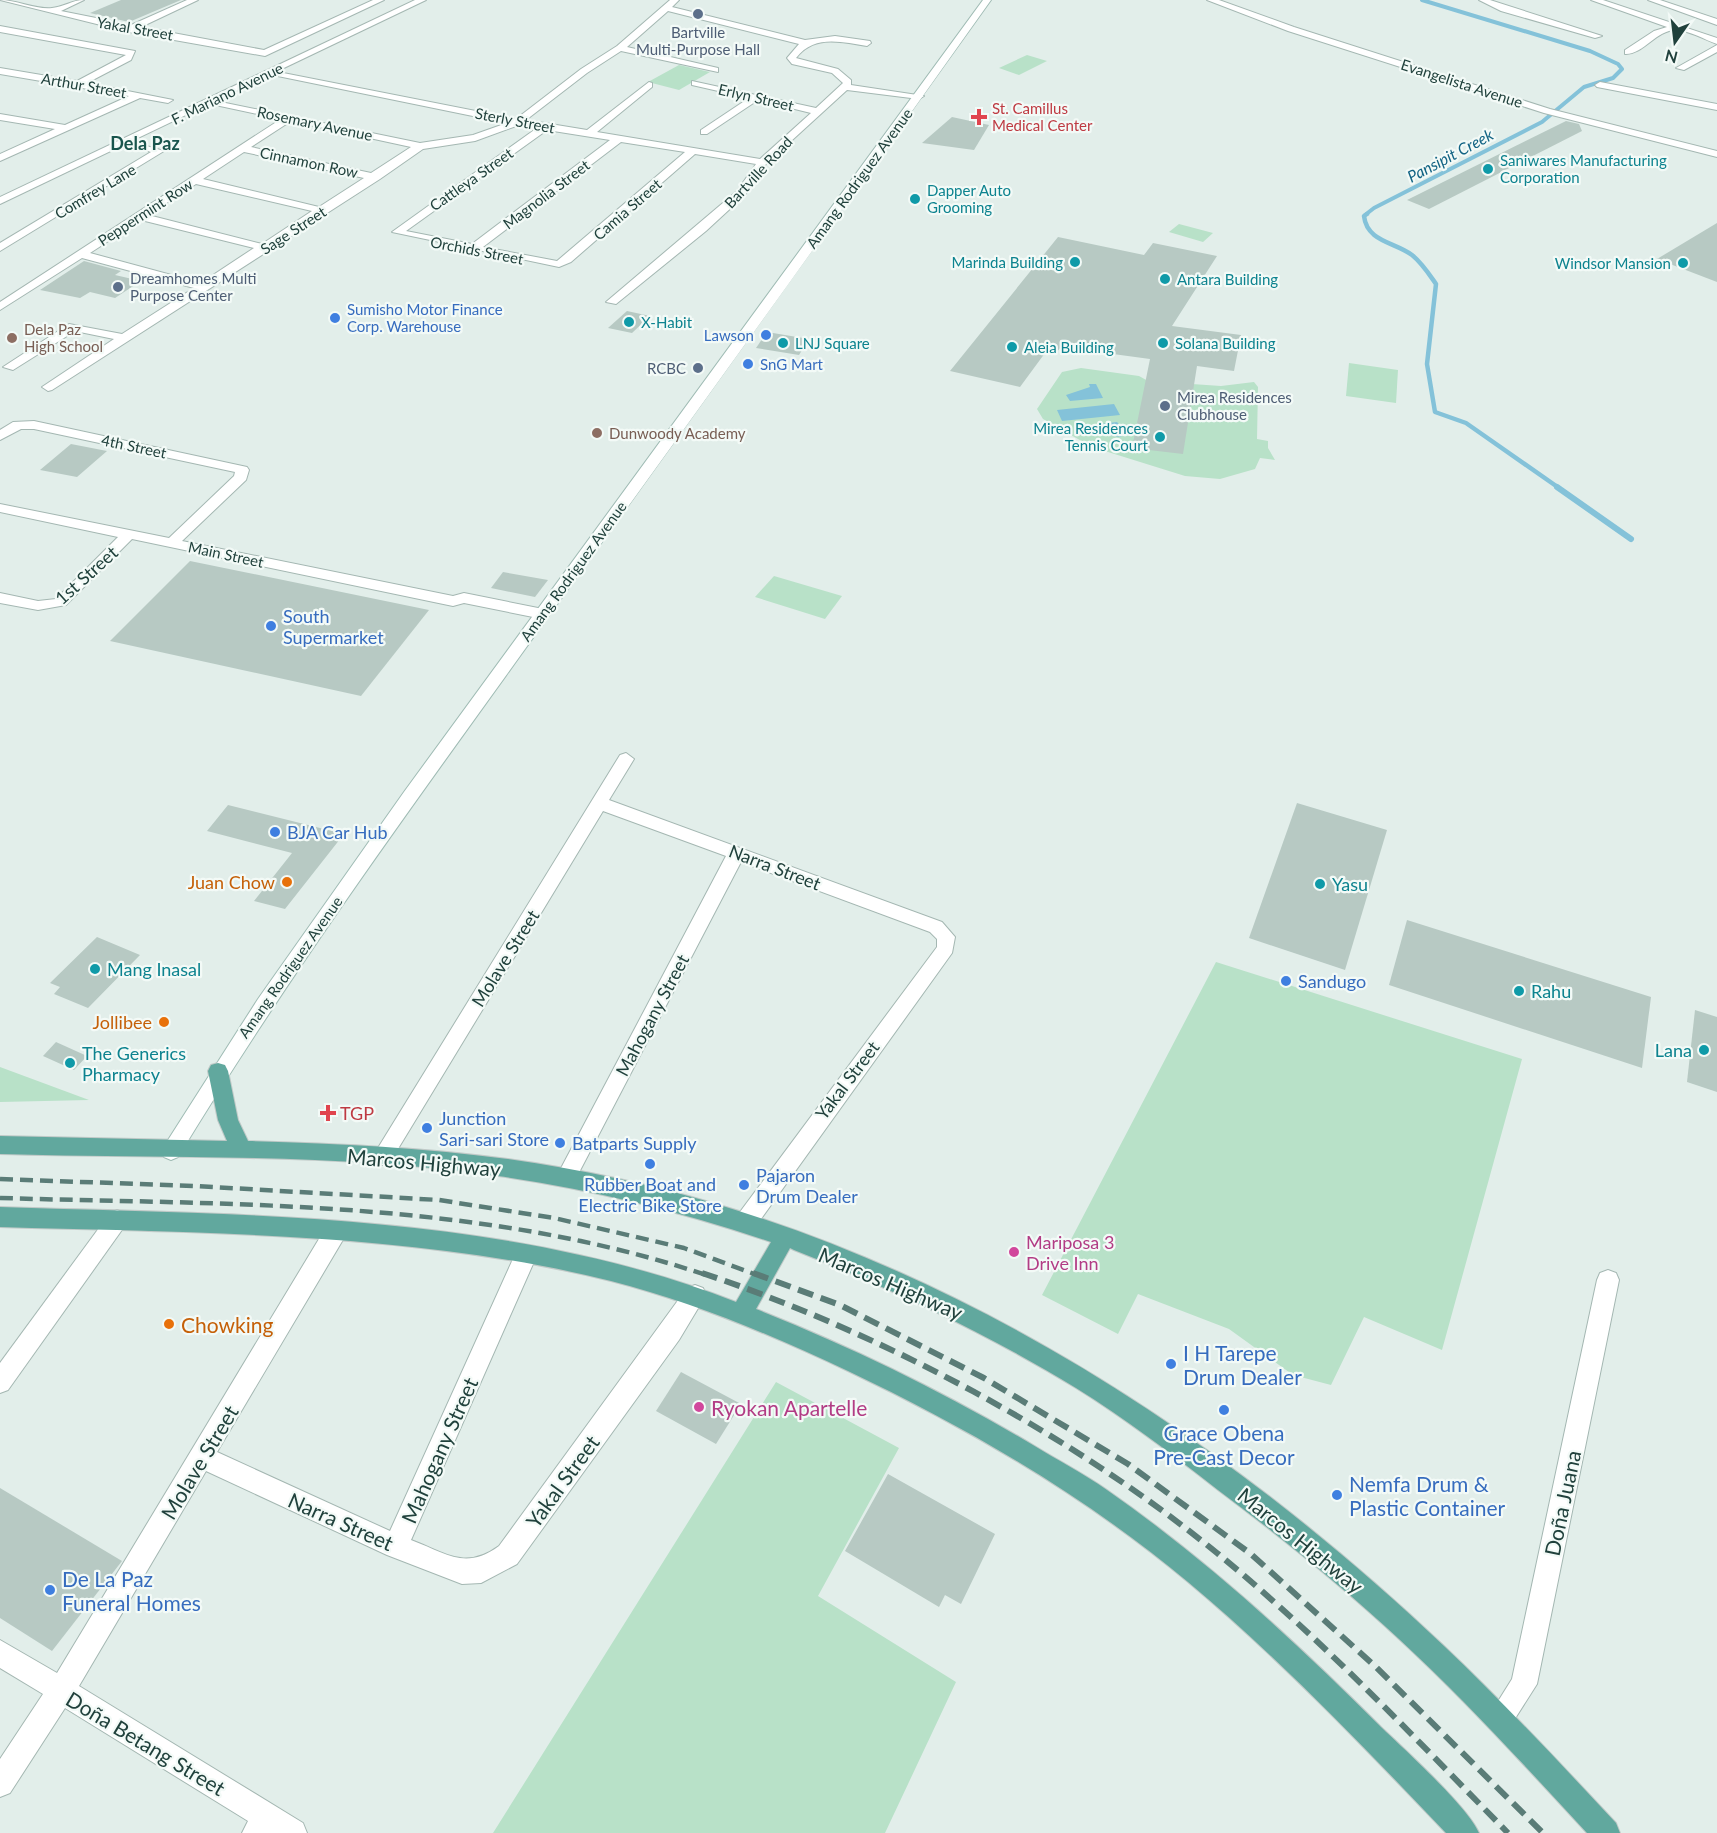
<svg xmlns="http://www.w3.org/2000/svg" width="1717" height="1833" viewBox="0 0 1717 1833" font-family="Lato,sans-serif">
<rect width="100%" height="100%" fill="#e2eeea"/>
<g fill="#b8e1c8">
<polygon points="1027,55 1047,61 1019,75 999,68"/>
<polygon points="679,65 710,72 679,90 648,82"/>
<polygon points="1179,224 1213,233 1203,242 1169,232"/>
<polygon points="1349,363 1398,370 1396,403 1346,396"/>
<polygon points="1081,368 1139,376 1148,381 1221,386 1254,382 1258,387 1257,439 1268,441 1268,448 1275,460 1260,458 1255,469 1220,479 1185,476 1092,447 1043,419 1037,409 1062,372"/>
<polygon points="774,576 842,596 825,619 755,597"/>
<polygon points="1216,962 1522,1059 1442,1350 1364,1317 1331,1385 1293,1375 1229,1329 1138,1294 1118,1334 1042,1295"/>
<polygon points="0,1067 89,1100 0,1102"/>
<polygon points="776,1382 899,1448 818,1596 956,1682 885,1833 493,1833"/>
</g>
<g fill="#84c2d9">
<polygon points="1089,384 1096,384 1103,398 1070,401 1066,395 1090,387"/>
<polygon points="1114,404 1120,415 1062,421 1057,410"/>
<polygon points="1117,422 1123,429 1121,437 1085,432 1083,426"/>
</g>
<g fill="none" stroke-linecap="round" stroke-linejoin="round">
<polyline stroke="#84c2d9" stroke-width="4" points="1365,215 1374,208 1542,122 1584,87 1613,78 1622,69 1618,64 1590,51 1422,0"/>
<path stroke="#84c2d9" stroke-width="4.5" d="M1367 214 1364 216C1367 242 1395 242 1412 255 1422 263 1429 274 1436 284L1427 364 1435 412 1466 423 1559 488"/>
<polyline stroke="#84c2d9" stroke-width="6" points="1557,487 1631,539"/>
</g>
<g fill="#b7c9c3">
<polygon points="121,0 181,0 129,22 90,13"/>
<polygon points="952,117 989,125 974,150 922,143"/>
<polygon points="1566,121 1579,124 1582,131 1429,209 1407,200"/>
<polygon points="1717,223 1717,282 1657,259"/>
<polygon points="1058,237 1144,255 1153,243 1217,256 1172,326 1241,335 1234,371 1197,366 1183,454 1132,448 1150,359 1061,347 1054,355 1045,353 1020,387 950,371"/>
<polygon points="84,261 121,271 115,275 141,281 115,298 90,292 80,298 40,290"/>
<polygon points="627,311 650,316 632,333 608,328"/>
<polygon points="767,332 809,339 799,355 756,348"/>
<polygon points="71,444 107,451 77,477 40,470"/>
<polygon points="190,561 429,610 361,696 110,641"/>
<polygon points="503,572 548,580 535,597 491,588"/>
<polygon points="1297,803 1387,830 1345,970 1249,938"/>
<polygon points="228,805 344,834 285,909 254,901 292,853 207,831"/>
<polygon points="1407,920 1651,997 1642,1068 1389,985"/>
<polygon points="97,937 140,955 88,1008 54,994 60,987 50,983"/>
<polygon points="1695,1010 1717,1017 1717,1092 1687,1082"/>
<polygon points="56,1042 87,1056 74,1070 43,1056"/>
<polygon points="681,1372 741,1404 716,1444 656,1411"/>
<polygon points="888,1474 995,1534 961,1604 945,1595 939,1607 845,1551"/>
<polygon points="0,1488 122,1561 52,1651 0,1618"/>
</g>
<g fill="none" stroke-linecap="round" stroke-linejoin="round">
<g stroke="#a4b7b2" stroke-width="2">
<g id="minor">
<path d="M0 0C16 0 38 10 52 8 64 7 72 0 84 0L61 11 131 25 187 0H198L141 27 264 50 373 0H384L265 56 129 32Z"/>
<path d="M670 0H679L672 7 805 40 835 36 870 41 871 43 867 46C842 42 814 34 796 58L838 69 851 80V85L924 96 919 99 847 90 766 164 745 195 706 231 616 304 606 302 737 191 756 164 695 154 571 262 559 267 392 232 537 128 519 125 475 141 423 149 380 179 52 390 48 391 42 387 114 339 75 331 13 370 3 367 69 324 122 334 194 288 82 258 0 310V302L281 119 206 103V99L420 143 473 135 507 123 263 73 268 70 516 119 581 69 617 46ZM668 11 799 44 787 58 792 64 832 73 843 83 816 108 692 81V85L749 98 701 130V134H707L758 100 811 113 760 159 597 132 652 87V83L649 82 587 130 526 120 587 73 621 51 718 72V68L627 47ZM291 121 411 147 371 173 251 147ZM547 130 610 140 472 244 406 231ZM621 142 685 152 557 261 483 247ZM244 152 364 178 319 207 203 179ZM196 184 312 211 262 244 148 215ZM141 220 254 248 201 283 90 253Z"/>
<polygon points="1479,0 1490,0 1602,36 1595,38 1501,11"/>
<path d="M1591 0H1603L1717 38V44C1705 40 1689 30 1676 30 1656 30 1643 55 1625 54V50L1654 31 1667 27Z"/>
<polygon points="1648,0 1660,0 1717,19 1717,25"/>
<polygon points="0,26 135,51 131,60 87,83 173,100 168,103 140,98 0,161 0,154 55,129 0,120 0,114 65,125 129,96 0,74 0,68 77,81 126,55 0,32"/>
<polygon points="1717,45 1717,52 1684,70 1676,68"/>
<polygon points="1600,82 1717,104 1717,110 1597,87 1595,85"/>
<polygon points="122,139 164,151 0,251 0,243 151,152 122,143"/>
<polygon points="34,421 247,467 249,470 246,480 182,541 453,596 464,593 543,609 550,614 543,619 464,603 453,606 132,539 66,605 38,610 0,603 0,593 38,601 56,599 118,537 0,512 0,504 169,538 234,476 235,472 34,429 21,429 0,440 0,430 13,422"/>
<polygon points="626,753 634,759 609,800 942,922 955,937 952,953 753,1230 745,1233 737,1230 734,1223 737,1216 937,947 937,939 930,932 741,862 573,1184 566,1187 559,1184 556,1178 559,1172 726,856 603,811 390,1162 383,1165 376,1162 373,1156 620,755"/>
<path d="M336 1221 344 1224 347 1231 344 1238 217 1452 390 1531 518 1248 526 1245 534 1248 537 1255 411 1540C446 1553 465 1571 499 1546L687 1288 695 1285 703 1288 706 1295 679 1340 517 1564 481 1583 462 1584 387 1555 206 1471 79 1686 303 1823 307 1833H242L248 1821 65 1708 10 1793 0 1797V1759L43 1694 0 1668V1640L57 1673 328 1224Z"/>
<polygon points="1608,1270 1616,1273 1619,1280 1537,1684 1509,1728 1500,1732 1491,1728 1487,1719 1512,1679 1597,1280 1600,1273"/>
</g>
</g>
<g stroke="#a4b7b2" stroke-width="2">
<g id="tertiary">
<polygon points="415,0 426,0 0,204 0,197"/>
<polygon points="1207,0 1219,0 1294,27 1550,109 1717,151 1717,157 1544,113 1288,31"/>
<polygon points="117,1210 124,1213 128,1220 124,1227 8,1390 0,1393 0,1363 110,1213"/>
</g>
</g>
<g stroke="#9fbbb4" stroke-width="2">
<path id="secondary" d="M983 0H991C847 203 702 405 556 606 426 787 293 967 178 1157L171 1160 164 1157 161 1151 258 999 404 792Z"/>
</g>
<g stroke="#c1cac8" stroke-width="2">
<path id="primary" d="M218 1063 225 1065 228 1071 238 1120 248 1141C354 1144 460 1149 564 1168 900 1227 1200 1415 1444 1646 1504 1703 1560 1763 1616 1823L1620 1833H1587C1526 1767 1465 1700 1399 1639 1342 1586 1281 1537 1218 1490 1172 1454 1126 1419 1076 1388 986 1333 892 1289 794 1250L790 1248 756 1309C852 1347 944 1392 1033 1445 1057 1460 1083 1473 1107 1490 1206 1559 1295 1641 1381 1727 1404 1749 1468 1807 1479 1833H1446C1363 1746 1280 1659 1188 1582 1085 1496 968 1428 848 1371 772 1335 693 1302 611 1281 414 1232 201 1233 0 1227V1207C243 1215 507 1212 736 1302L771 1242C682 1212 591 1189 498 1176 333 1152 166 1159 0 1154V1136L227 1141 218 1120 208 1071 211 1065Z"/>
</g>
<use href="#minor" fill="#fff" fill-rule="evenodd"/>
<use href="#tertiary" fill="#fff" fill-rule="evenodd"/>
<use href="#secondary" fill="#fff" fill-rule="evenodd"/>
<use href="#primary" fill="#61a89e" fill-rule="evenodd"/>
<g stroke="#5a7c77" stroke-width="4.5" stroke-dasharray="13 7" stroke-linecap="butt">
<polyline points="0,1179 194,1186 439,1200 554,1218 684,1248 757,1275"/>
<path d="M0 1198C235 1205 480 1199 706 1275"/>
</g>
<g stroke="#5a7c77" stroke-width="6" stroke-dasharray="16 8" stroke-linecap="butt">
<path d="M702 1273C881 1333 1070 1433 1217 1553 1321 1638 1414 1737 1508 1833"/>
<polyline points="753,1273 840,1305 984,1378 1128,1464 1251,1554 1376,1667 1543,1833"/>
</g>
</g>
<g fill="#5c6f8a" stroke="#f3faf7" stroke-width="2">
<circle cx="698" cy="14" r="6"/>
<circle cx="118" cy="287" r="6"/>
<circle cx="698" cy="368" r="6"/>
<circle cx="1165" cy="406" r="6"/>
</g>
<g fill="#e0444e" stroke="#f3faf7" stroke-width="2">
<path d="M976 108h6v6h6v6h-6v6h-6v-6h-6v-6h6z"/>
<path d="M325 1104h6v6h6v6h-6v6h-6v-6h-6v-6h6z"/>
</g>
<g fill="#0f9aa8" stroke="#f3faf7" stroke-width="2">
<circle cx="1488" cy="169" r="6"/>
<circle cx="915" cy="199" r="6"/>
<circle cx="1075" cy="262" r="6"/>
<circle cx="1683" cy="263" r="6"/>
<circle cx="1165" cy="279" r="6"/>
<circle cx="629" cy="322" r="6"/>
<circle cx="783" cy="343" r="6"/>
<circle cx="1163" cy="343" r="6"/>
<circle cx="1012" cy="347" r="6"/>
<circle cx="1160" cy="437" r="6"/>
<circle cx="1320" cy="884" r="6"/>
<circle cx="95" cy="969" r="6"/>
<circle cx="1519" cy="991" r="6"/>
<circle cx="1704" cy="1050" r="6"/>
<circle cx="70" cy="1063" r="6"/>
</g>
<g fill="#3f7fe0" stroke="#f3faf7" stroke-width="2">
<circle cx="335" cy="318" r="6"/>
<circle cx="766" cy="335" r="6"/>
<circle cx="748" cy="364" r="6"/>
<circle cx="271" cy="626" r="6"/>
<circle cx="275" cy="832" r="6"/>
<circle cx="1286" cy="981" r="6"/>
<circle cx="427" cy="1128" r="6"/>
<circle cx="560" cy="1143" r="6"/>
<circle cx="650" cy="1164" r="6"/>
<circle cx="744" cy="1185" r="6"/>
<circle cx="1171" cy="1364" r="6"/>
<circle cx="1224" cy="1410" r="6"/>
<circle cx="1337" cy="1495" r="6"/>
<circle cx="50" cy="1590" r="6"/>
</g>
<g fill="#8d6e63" stroke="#f3faf7" stroke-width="2">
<circle cx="12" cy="338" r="6"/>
<circle cx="597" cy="433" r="6"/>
</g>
<g fill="#e8710a" stroke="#f3faf7" stroke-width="2">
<circle cx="287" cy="882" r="6"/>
<circle cx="164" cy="1022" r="6"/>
<circle cx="169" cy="1324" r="6"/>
</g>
<g fill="#d1479c" stroke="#f3faf7" stroke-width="2">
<circle cx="1014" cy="1252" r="6"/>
<circle cx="699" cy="1407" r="6"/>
</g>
<g text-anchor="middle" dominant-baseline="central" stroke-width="4.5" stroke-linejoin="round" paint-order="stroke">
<g font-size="15" fill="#20413c" stroke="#f3faf7">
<text transform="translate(135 28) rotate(10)">Yakal Street</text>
<text transform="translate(1462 83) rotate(18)">Evangelista Avenue</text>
<text transform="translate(84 85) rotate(10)">Arthur Street</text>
<text transform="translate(227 93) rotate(-26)">F. Mariano Avenue</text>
<text transform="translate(756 97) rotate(13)">Erlyn Street</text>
<text transform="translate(515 120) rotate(11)">Sterly Street</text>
<text transform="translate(315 123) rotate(12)">Rosemary Avenue</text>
<text transform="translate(309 162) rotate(12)">Cinnamon Row</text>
<text transform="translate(758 172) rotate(-47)">Bartville Road</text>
<text transform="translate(859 178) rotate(-54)">Amang Rodriguez Avenue</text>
<text transform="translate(471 179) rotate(-35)">Cattleya Street</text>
<text transform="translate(95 191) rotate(-31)">Comfrey Lane</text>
<text transform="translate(546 194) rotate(-37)">Magnolia Street</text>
<text transform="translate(627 209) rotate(-41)">Camia Street</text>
<text transform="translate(145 212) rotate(-33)">Peppermint Row</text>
<text transform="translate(293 230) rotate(-33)">Sage Street</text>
<text transform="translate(477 250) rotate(11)">Orchids Street</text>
<text transform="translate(134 446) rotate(12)">4th Street</text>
<text transform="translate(226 554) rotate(12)">Main Street</text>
<text transform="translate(573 571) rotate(-54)">Amang Rodriguez Avenue</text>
<text transform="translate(290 967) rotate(-55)">Amang Rodriguez Avenue</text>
</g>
<g font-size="15" fill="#4e5e75" stroke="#f3faf7" text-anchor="start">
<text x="698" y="32" text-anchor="middle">Bartville<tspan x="698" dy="17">Multi-Purpose Hall</tspan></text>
<text x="130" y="278">Dreamhomes Multi<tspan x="130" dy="17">Purpose Center</tspan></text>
<text x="686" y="368" text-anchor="end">RCBC</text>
<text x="1177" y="397">Mirea Residences<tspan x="1177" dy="17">Clubhouse</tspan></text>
</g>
<g font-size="15" fill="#be3a42" stroke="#f3faf7" text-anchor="start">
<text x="992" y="108">St. Camillus<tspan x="992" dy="17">Medical Center</tspan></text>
</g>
<g font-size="15" fill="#0d838f" stroke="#f3faf7" text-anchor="start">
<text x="1500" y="160">Saniwares Manufacturing<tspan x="1500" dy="17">Corporation</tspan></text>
<text x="927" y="190">Dapper Auto<tspan x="927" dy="17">Grooming</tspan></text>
<text x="1063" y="262" text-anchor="end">Marinda Building</text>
<text x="1671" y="263" text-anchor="end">Windsor Mansion</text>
<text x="1177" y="279">Antara Building</text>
<text x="641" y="322">X-Habit</text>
<text x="795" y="343">LNJ Square</text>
<text x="1175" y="343">Solana Building</text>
<text x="1024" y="347">Aleia Building</text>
<text x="1148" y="428" text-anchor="end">Mirea Residences<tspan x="1148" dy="17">Tennis Court</tspan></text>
</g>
<g font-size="15" fill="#366cbe" stroke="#f3faf7" text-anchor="start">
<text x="347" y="309">Sumisho Motor Finance<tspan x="347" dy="17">Corp. Warehouse</tspan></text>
<text x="754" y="335" text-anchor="end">Lawson</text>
<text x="760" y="364">SnG Mart</text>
</g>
<g font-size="15" fill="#785e54" stroke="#f3faf7" text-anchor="start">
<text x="24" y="329">Dela Paz<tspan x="24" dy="17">High School</tspan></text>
<text x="609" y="433">Dunwoody Academy</text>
</g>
<g font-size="16" font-style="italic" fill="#136484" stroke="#f3faf7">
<text transform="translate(1450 155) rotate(-28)">Pansipit Creek</text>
</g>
<g font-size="18" font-weight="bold" fill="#19554d" stroke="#f3faf7">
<text x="145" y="143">Dela Paz</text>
</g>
<g font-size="18" fill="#20413c" stroke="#f3faf7">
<text transform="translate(86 575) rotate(-42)">1st Street</text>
<text transform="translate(775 867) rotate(21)">Narra Street</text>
<text transform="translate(505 958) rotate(-58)">Molave Street</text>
<text transform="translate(652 1015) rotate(-62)">Mahogany Street</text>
<text transform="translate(847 1080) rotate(-53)">Yakal Street</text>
</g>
<g font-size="18" fill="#366cbe" stroke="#f3faf7" text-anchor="start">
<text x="283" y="616">South<tspan x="283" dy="21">Supermarket</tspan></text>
<text x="287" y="832">BJA Car Hub</text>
<text x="1298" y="981">Sandugo</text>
<text x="439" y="1118">Junction<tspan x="439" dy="21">Sari-sari Store</tspan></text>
<text x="572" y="1143">Batparts Supply</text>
<text x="756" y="1175">Pajaron<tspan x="756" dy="21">Drum Dealer</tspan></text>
<text x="650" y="1184" text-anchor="middle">Rubber Boat and<tspan x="650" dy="21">Electric Bike Store</tspan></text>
</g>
<g font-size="18" fill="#c56008" stroke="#f3faf7" text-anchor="end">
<text x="275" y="882">Juan Chow</text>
<text x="152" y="1022">Jollibee</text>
</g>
<g font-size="18" fill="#0d838f" stroke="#f3faf7" text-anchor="start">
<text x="1332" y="884">Yasu</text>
<text x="107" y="969">Mang Inasal</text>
<text x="1531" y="991">Rahu</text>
<text x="1692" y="1050" text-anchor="end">Lana</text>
<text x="82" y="1053">The Generics<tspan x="82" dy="21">Pharmacy</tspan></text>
</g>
<g font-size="18" fill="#be3a42" stroke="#f3faf7" text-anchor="start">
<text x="340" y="1113">TGP</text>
</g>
<g font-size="18" fill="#b23c85" stroke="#f3faf7" text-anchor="start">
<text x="1026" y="1242">Mariposa 3<tspan x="1026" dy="21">Drive Inn</tspan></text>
</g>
<g font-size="21" fill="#20413c" stroke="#f3faf7">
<text transform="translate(424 1162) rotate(5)">Marcos Highway</text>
<text transform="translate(891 1283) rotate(23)">Marcos Highway</text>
<text transform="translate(439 1450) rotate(-66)">Mahogany Street</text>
<text transform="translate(199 1462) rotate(-59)">Molave Street</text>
<text transform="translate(562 1481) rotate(-54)">Yakal Street</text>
<text transform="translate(1562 1503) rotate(-78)">Doña Juana</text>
<text transform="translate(341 1521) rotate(24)">Narra Street</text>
<text transform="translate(1301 1540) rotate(39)">Marcos Highway</text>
<text transform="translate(146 1743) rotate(31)">Doña Betang Street</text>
</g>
<g font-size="21" fill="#c56008" stroke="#f3faf7" text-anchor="start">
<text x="181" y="1324">Chowking</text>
</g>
<g font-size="21" fill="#366cbe" stroke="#f3faf7" text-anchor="start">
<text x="1183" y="1352">I H Tarepe<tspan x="1183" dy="24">Drum Dealer</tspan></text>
<text x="1224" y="1432" text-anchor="middle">Grace Obena<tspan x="1224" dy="24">Pre-Cast Decor</tspan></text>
<text x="1349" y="1483">Nemfa Drum &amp;<tspan x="1349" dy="24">Plastic Container</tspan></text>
<text x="62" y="1578">De La Paz<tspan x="62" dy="24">Funeral Homes</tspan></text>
</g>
<g font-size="21" fill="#b23c85" stroke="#f3faf7" text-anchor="start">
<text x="711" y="1407">Ryokan Apartelle</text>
</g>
</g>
<g transform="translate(1675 42) rotate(194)" stroke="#f3faf7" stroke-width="4.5" paint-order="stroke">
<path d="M0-4.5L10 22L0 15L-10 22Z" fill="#20413c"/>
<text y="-9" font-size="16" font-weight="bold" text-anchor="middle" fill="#20413c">N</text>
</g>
</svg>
